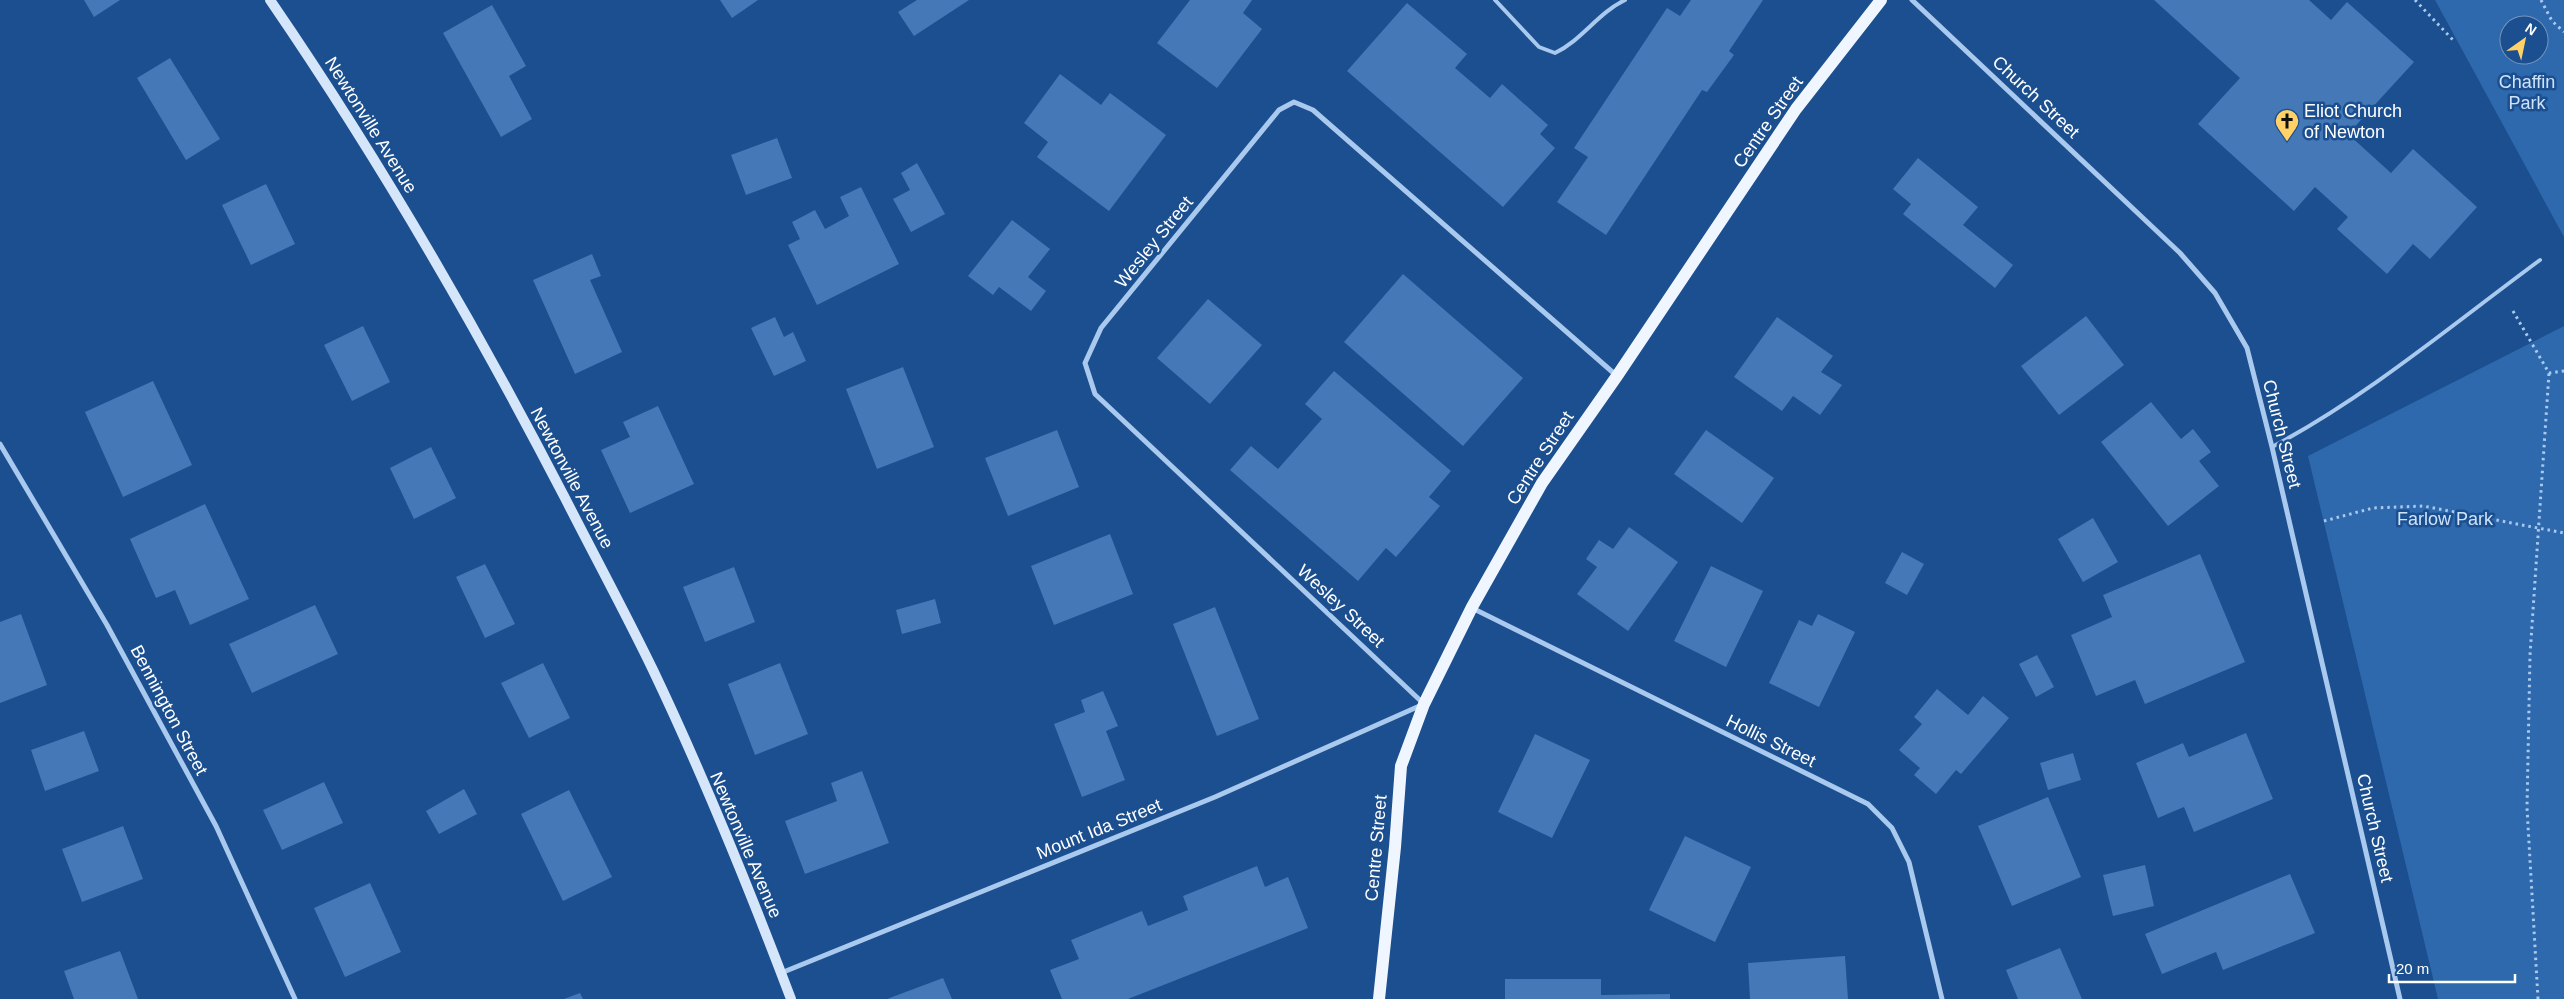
<svg xmlns="http://www.w3.org/2000/svg" width="2564" height="999" viewBox="0 0 2564 999" font-family="Arial,sans-serif">
<rect width="100%" height="100%" fill="#1b4f8f"/>
<g fill="#2e69ad" fill-rule="evenodd">
<path d="M2435 0H2564V237ZM2509 25H2539V55H2509Z"/>
<polygon points="2564,326 2564,999 2438,999 2308,456"/>
</g>
<g fill="#4478b7">
<polygon points="84,0 120,0 94,17"/>
<polygon points="720,0 758,0 732,18"/>
<polygon points="917,0 969,0 914,36 898,12"/>
<polygon points="1190,0 1252,0 1243,13 1262,29 1217,88 1157,43"/>
<polygon points="1691,0 1763,0 1729,51 1734,55 1707,92 1702,90 1606,235 1557,202 1588,157 1574,148 1667,8 1680,16"/>
<polygon points="2154,0 2309,0 2331,20 2347,2 2414,62 2348,134 2391,173 2413,149 2477,207 2430,259 2413,244 2387,274 2337,229 2348,217 2315,187 2294,211 2198,124 2240,78"/>
<polygon points="1407,3 1467,54 1455,68 1490,98 1502,84 1548,125 1540,134 1555,148 1503,207 1347,71"/>
<polygon points="492,5 526,66 509,76 532,119 501,137 443,33"/>
<polygon points="170,58 220,139 186,160 137,78"/>
<polygon points="1060,74 1101,105 1110,93 1166,135 1109,211 1037,157 1048,142 1024,123"/>
<polygon points="777,138 792,178 746,195 731,155"/>
<polygon points="1918,158 1978,207 1963,225 2013,265 1995,288 1903,214 1911,204 1893,189"/>
<polygon points="917,163 945,214 911,232 893,199 910,190 901,173"/>
<polygon points="266,184 295,244 251,265 222,205"/>
<polygon points="861,187 899,264 817,305 788,245 800,239 792,222 815,210 825,229 849,216 840,197"/>
<polygon points="1012,220 1050,249 1028,277 1046,291 1031,311 999,287 993,295 968,276"/>
<polygon points="592,254 601,276 590,280 622,352 575,374 533,280"/>
<polygon points="1403,274 1523,378 1463,446 1344,342"/>
<polygon points="1208,299 1262,345 1210,404 1157,358"/>
<polygon points="2086,316 2124,365 2059,415 2021,366"/>
<polygon points="775,317 784,337 793,332 806,361 774,376 751,328"/>
<polygon points="1777,317 1833,356 1821,372 1842,385 1820,415 1793,396 1782,411 1734,377"/>
<polygon points="363,326 390,382 352,401 324,345"/>
<polygon points="903,367 934,447 877,469 846,389"/>
<polygon points="1334,371 1451,471 1429,497 1440,506 1396,557 1386,548 1358,581 1230,470 1251,446 1278,469 1322,419 1305,404"/>
<polygon points="153,381 192,465 123,497 85,412"/>
<polygon points="2151,402 2181,439 2193,429 2211,452 2199,461 2219,486 2168,526 2101,442"/>
<polygon points="658,406 694,484 630,513 601,450 630,437 623,422"/>
<polygon points="1057,430 1079,487 1008,516 985,458"/>
<polygon points="1706,430 1774,478 1742,523 1674,474"/>
<polygon points="431,447 456,498 414,519 390,468"/>
<polygon points="205,504 249,599 190,625 175,590 156,598 130,539"/>
<polygon points="2093,518 2118,562 2083,582 2058,539"/>
<polygon points="1629,527 1678,562 1628,631 1577,594 1597,567 1586,559 1599,540 1613,549"/>
<polygon points="1110,534 1133,594 1054,625 1031,566"/>
<polygon points="1902,552 1924,564 1907,595 1885,583"/>
<polygon points="2200,554 2245,662 2145,704 2135,680 2096,696 2071,635 2112,617 2103,595"/>
<polygon points="485,564 515,624 485,638 456,577"/>
<polygon points="1711,566 1763,591 1726,667 1674,641"/>
<polygon points="734,567 755,622 705,642 683,587"/>
<polygon points="935,599 941,623 902,634 896,610"/>
<polygon points="315,605 338,654 252,693 229,644"/>
<polygon points="1215,607 1259,719 1217,736 1173,624"/>
<polygon points="21,614 47,685 0,703 0,622"/>
<polygon points="1818,614 1855,632 1819,707 1769,683 1799,620 1812,626"/>
<polygon points="2037,655 2054,687 2036,697 2019,664"/>
<polygon points="543,663 570,718 529,738 501,683"/>
<polygon points="780,663 808,734 755,755 728,684"/>
<polygon points="1937,689 1968,715 1983,696 2009,718 1961,774 1956,770 1936,794 1914,775 1920,768 1899,750 1922,724 1914,717"/>
<polygon points="1103,691 1118,726 1106,731 1125,780 1082,797 1054,724 1085,712 1081,700"/>
<polygon points="84,731 99,771 45,791 31,750"/>
<polygon points="2246,733 2273,799 2194,832 2184,807 2158,818 2136,763 2183,743 2189,757"/>
<polygon points="1535,734 1590,760 1552,838 1498,812"/>
<polygon points="2073,753 2081,780 2048,790 2040,763"/>
<polygon points="862,771 889,843 805,874 785,821 837,801 831,783"/>
<polygon points="324,782 343,823 282,850 263,810"/>
<polygon points="464,789 477,814 439,834 426,811"/>
<polygon points="569,790 612,877 563,901 521,814"/>
<polygon points="2048,797 2081,877 2012,906 1978,826"/>
<polygon points="123,826 143,879 82,902 62,849"/>
<polygon points="1685,836 1751,867 1715,942 1649,910"/>
<polygon points="2145,865 2154,906 2113,916 2103,875"/>
<polygon points="1257,866 1265,887 1288,877 1308,928 1128,999 1062,999 1050,970 1079,959 1071,940 1142,911 1148,926 1188,910 1183,896"/>
<polygon points="2290,874 2315,933 2223,970 2216,952 2162,974 2145,934"/>
<polygon points="370,883 401,952 345,977 314,908"/>
<polygon points="2060,948 2082,999 2018,999 2006,970"/>
<polygon points="120,951 138,999 74,999 64,971"/>
<polygon points="1845,956 1848,999 1750,999 1748,963"/>
<polygon points="943,978 952,999 887,999"/>
<polygon points="1505,979 1601,979 1601,995 1670,994 1670,999 1505,999"/>
<polygon points="580,993 583,999 564,999"/>
</g>
<g fill="none" stroke-linecap="round" stroke-linejoin="round">
<g stroke="#a9c9ee" stroke-width="3" stroke-dasharray="2.5 4" stroke-linecap="butt">
<polyline points="2415,0 2453,40"/>
<polyline points="2541,0 2552,21 2564,32"/>
<polyline points="2513,311 2549,373 2564,371"/>
<polyline points="2324,521 2373,508 2423,506 2564,533"/>
<polyline points="2538,999 2527,808 2530,655 2549,373"/>
</g>
<g stroke="#a9c9ee" stroke-width="4">
<path d="M1495 0 1539 47 1555 53C1582 40 1598 13 1625 0"/>
<path d="M2272 447C2368 396 2453 324 2540 260"/>
</g>
<g stroke="#a9c9ee" stroke-width="5">
<polyline points="1912,0 2180,253 2215,293 2247,348 2272,447 2400,999"/>
<polyline points="0,444 107,625 216,826 295,999"/>
<polyline points="1472,608 1868,804 1892,828 1909,862 1942,999"/>
<polyline points="781,973 1215,797 1424,704 1095,394 1085,363 1101,328 1279,110 1294,102 1313,110 1617,376"/>
</g>
<path stroke="#d6e6fa" stroke-width="10" d="M270 0C379 159 476 326 565 498 594 555 625 612 653 670 704 777 749 888 791 999"/>
<polyline stroke="#f0f6ff" stroke-width="12" points="1379,999 1395,847 1401,766 1424,704 1472,607 1542,483 1617,376 1796,109 1881,0"/>
</g>
<defs>
<g id="church-pin" transform="scale(1.25)"><path d="M0 17L-7.5 6A9.5 9.5 0 1 1 7.5 6Z" fill="#ffd166" stroke="#1b4f8f"/><path d="M-1.2-6h2.4v3.5h3.3v2.4h-3.3V6h-2.4V-.1h-3.3v-2.4h3.3Z" fill="#111"/></g>
</defs>
<g fill-rule="evenodd">
<use href="#church-pin" x="2287" y="121"/>
</g>
<g text-anchor="middle" dominant-baseline="central" stroke-width="5" stroke-linejoin="round" paint-order="stroke">
<g font-size="18" fill="#cfe3fa" stroke="#1b4f8f">
<text x="2527" y="82">Chaffin<tspan x="2527" dy="21">Park</tspan></text>
<text x="2445" y="519">Farlow Park</text>
</g>
<g font-size="18" fill="#fff" stroke="#1b4f8f">
<text transform="translate(2036 97) rotate(43)">Church Street</text>
<text transform="translate(1768 122) rotate(-55)">Centre Street</text>
<text transform="translate(371 125) rotate(58)">Newtonville Avenue</text>
<text transform="translate(1154 242) rotate(-51)">Wesley Street</text>
<text transform="translate(2282 434) rotate(76)">Church Street</text>
<text transform="translate(1540 458) rotate(-57)">Centre Street</text>
<text transform="translate(572 478) rotate(62)">Newtonville Avenue</text>
<text transform="translate(1341 606) rotate(43)">Wesley Street</text>
<text transform="translate(169 710) rotate(62)">Bennington Street</text>
<text transform="translate(1771 741) rotate(26)">Hollis Street</text>
<text transform="translate(2375 828) rotate(77)">Church Street</text>
<text transform="translate(1099 829) rotate(-22)">Mount Ida Street</text>
<text transform="translate(746 845) rotate(67)">Newtonville Avenue</text>
<text transform="translate(1376 848) rotate(-85)">Centre Street</text>
</g>
<g font-size="18" fill="#fff" stroke="#1b4f8f" text-anchor="start">
<text x="2304" y="111">Eliot Church<tspan x="2304" dy="21">of Newton</tspan></text>
</g>
</g>
<g transform="translate(2524 40) rotate(33)"><circle r="24" fill="#1b4f8f" stroke="#7695bc"/>
<path d="M0-4L9 19L0 12L-9 19Z" fill="#ffd166"/>
<text y="-8" font-size="14" font-weight="bold" text-anchor="middle" fill="#ffffff">N</text>
</g>
<path d="M2389 974v8h126v-8" fill="none" stroke="#ffffff" stroke-width="2.5"/>
<text x="2396" y="974" font-size="15" fill="#ffffff" stroke="#1b4f8f" stroke-width="4" paint-order="stroke">20 m</text>
</svg>
